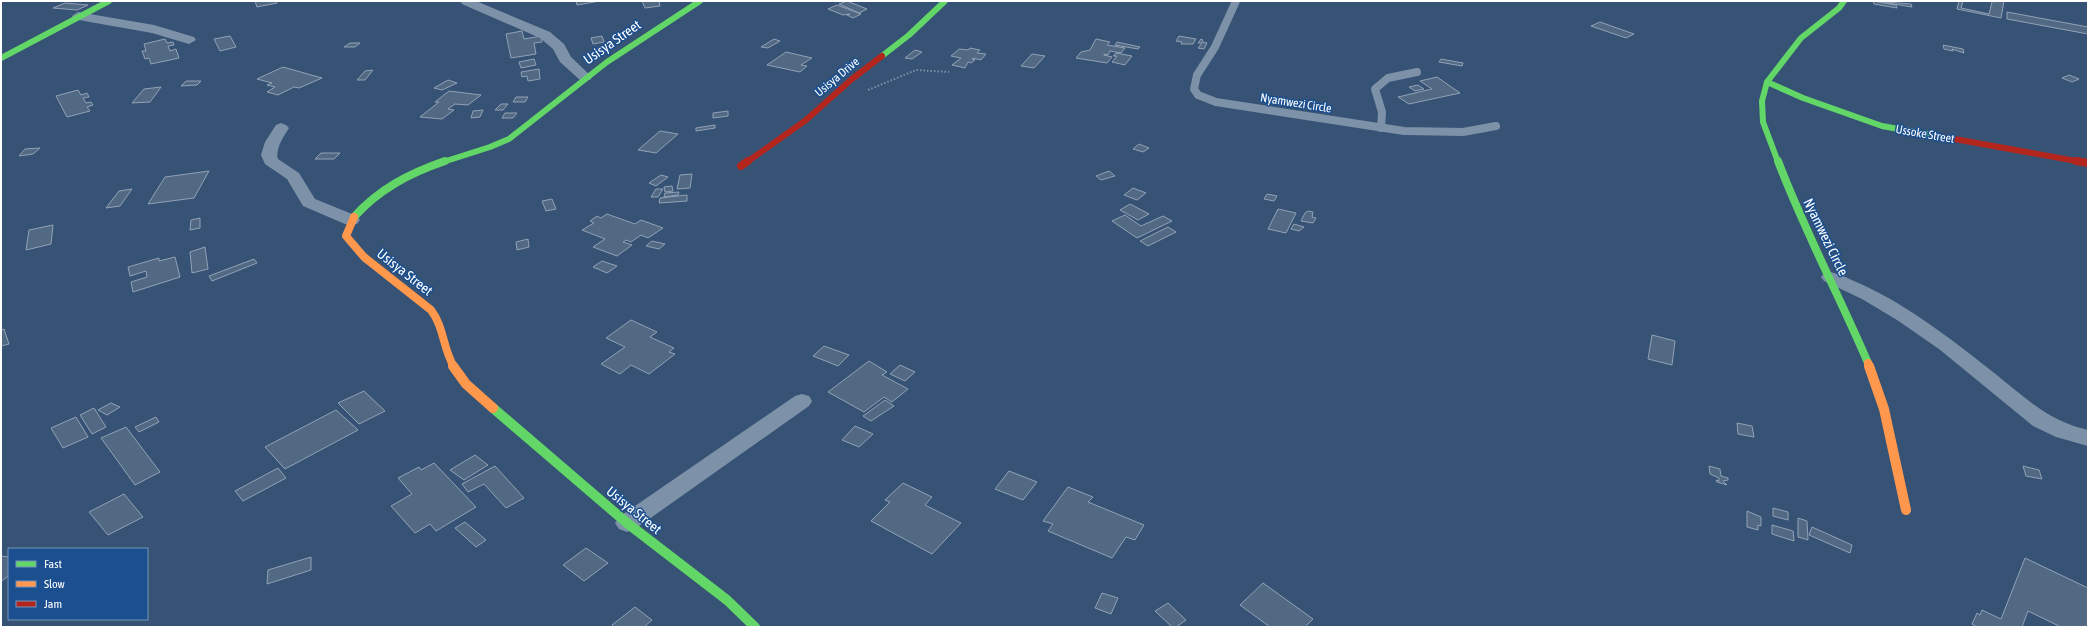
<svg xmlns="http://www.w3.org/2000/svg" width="2089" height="628" viewBox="0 0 2089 628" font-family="'Asap Condensed',sans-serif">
<rect width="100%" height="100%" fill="#365274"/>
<g fill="#526984" stroke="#92a2b6">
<polygon points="255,1 276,1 277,3 257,7"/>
<polygon points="576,1 600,1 577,5"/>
<polygon points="642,1 659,1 660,6 645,8"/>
<polygon points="847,1 867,9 859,13 839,4"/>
<polygon points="1873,1 1896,5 1897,8 1874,4"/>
<polygon points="1875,1 1911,4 1912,7"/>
<polygon points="1959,1 1963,1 1961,8 1989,14 1992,2 1989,1 2004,1 2001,18 1957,9"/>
<polygon points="65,3 88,5 77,10 53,8"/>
<polygon points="837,5 861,14 853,18 847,15 850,14 843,15 828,9"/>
<polygon points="2007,12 2088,27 2088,34 2007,19"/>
<polygon points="1600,22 1634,34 1626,38 1591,26"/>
<polygon points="522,31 524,39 541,36 542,42 534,43 536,54 511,58 506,34"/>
<polygon points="230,36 236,47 220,51 214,39"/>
<polygon points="602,36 604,42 593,44 591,38"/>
<polygon points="1179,36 1196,39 1193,44 1181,44 1182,42 1176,41"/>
<polygon points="165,39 167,43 173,42 174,45 168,46 170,51 176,49 179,58 151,64 149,58 145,59 142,51 146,51 144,44"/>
<polygon points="774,39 780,41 768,48 761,47"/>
<polygon points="1096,39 1110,42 1107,45 1125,48 1121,53 1110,51 1108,55 1104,54 1104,55 1112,57 1107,63 1076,58 1081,52 1090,50"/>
<polygon points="1201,39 1203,40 1202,42 1207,43 1204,49 1198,48 1202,43 1198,43"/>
<polygon points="1117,42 1140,47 1138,49 1115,45"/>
<polygon points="350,43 360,43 355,47 344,47"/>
<polygon points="1943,45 1963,49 1964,53 1952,49 1953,51 1944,49"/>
<polygon points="970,48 980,50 977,53 986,54 981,60 973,58 972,59 975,60 971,63 968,62 965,68 952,65 961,58 951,56 959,49 968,50"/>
<polygon points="915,50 922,52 912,59 905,58"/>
<polygon points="786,52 812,58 801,65 807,66 800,72 767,65"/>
<polygon points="1116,53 1132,56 1125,65 1112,62 1117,56 1113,56"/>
<polygon points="1032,54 1045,56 1034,68 1021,66"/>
<polygon points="534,59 536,65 521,68 519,62"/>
<polygon points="1441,59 1463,63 1462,66 1439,62"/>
<polygon points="283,67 322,78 299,88 294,87 278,95 267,92 275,87 267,85 272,83 257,79"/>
<polygon points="539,69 540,79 528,81 527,76 522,77 521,72"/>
<polygon points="373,70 365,80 357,80 365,71"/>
<polygon points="2069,75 2079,79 2072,82 2062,78"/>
<polygon points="1437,77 1460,93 1409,104 1398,97 1432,89 1420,81"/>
<polygon points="448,80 457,83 442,90 434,88"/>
<polygon points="186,81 201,81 197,85 181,86"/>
<polygon points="1418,85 1424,89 1415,91 1409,87"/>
<polygon points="161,87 150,102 132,103 144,89"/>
<polygon points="78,90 81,95 87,93 89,97 83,98 86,103 91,102 93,105 87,107 90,111 67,117 56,96"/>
<polygon points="449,91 481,95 468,105 455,104 448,109 454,110 442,119 420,117 439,102 435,102"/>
<polygon points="516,97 528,97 525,102 513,102"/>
<polygon points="501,104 508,104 503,110 495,110"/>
<polygon points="483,110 480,117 471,118 473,111"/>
<polygon points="728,111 728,116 713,118 713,113"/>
<polygon points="505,113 517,113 513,118 502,118"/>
<polygon points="715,125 715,128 696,131 696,128"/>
<polygon points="660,131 678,134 656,153 638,150"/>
<polygon points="1139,144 1149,148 1143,152 1133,149"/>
<polygon points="40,148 33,154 19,156 25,149"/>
<polygon points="321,153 340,153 334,159 315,159"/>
<polygon points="209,171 194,198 148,204 165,177"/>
<polygon points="1109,171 1115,176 1101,180 1096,176"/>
<polygon points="692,174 690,188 677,189 680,175"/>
<polygon points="661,175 668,177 656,186 649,183"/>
<polygon points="672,186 673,191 665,192 664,187"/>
<polygon points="1133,188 1146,193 1137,200 1124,195"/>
<polygon points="132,189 120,206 106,208 119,191"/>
<polygon points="656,189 663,189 658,197 651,197"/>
<polygon points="679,192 678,195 664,197 665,193"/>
<polygon points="1267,194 1277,196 1274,201 1264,199"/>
<polygon points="687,195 687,201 659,203 660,198"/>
<polygon points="552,199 556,209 546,211 542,201"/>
<polygon points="1130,204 1149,214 1138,220 1120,210"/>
<polygon points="1278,209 1296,213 1286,233 1268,229"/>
<polygon points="1308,211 1313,212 1312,217 1316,218 1313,223 1301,221 1305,213"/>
<polygon points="607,214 635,224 641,220 663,228 648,238 641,235 631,242 626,240 623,242 632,245 617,256 593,247 605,239 582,230 594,223 590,221 597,216 601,218"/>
<polygon points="1125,215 1141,226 1163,216 1172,221 1137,238 1112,221"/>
<polygon points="200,218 200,228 190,230 191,220"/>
<polygon points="1294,224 1304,227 1299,231 1291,229"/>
<polygon points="53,225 51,244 26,250 29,230"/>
<polygon points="1168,227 1176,232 1148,246 1140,241"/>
<polygon points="528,239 529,247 517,250 516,242"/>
<polygon points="652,241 665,244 659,249 646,246"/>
<polygon points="205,247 208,269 192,273 190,252"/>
<polygon points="175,257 180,277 133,292 131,282 147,277 146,271 130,276 128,267 159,258 159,261"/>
<polygon points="254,259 257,263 212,281 209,276"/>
<polygon points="602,261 617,266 607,273 593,267"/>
<polygon points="631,320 657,332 650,337 674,348 669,352 675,354 649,374 631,365 620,374 601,364 625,347 606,338"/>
<polygon points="4,329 9,344 1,346 1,330"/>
<polygon points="1652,335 1675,341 1672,365 1648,359"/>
<polygon points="824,346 849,355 838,366 813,356"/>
<polygon points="869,361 887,372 882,375 908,389 892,402 884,397 864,412 828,392"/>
<polygon points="900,365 915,372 905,381 890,374"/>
<polygon points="364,391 385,411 359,424 338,403"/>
<polygon points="885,400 894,406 871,421 863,416"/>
<polygon points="111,403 120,407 107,415 98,410"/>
<polygon points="94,408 106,427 92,434 80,415"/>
<polygon points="336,410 358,430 285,469 265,447"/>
<polygon points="76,417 88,437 63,448 51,428"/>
<polygon points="156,417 159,422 139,432 135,427"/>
<polygon points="1737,423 1752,426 1754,437 1738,434"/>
<polygon points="855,426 873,434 859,447 842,440"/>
<polygon points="126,427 160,472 135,485 101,438"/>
<polygon points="475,455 488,465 464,480 450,470"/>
<polygon points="434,463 476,507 436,531 430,524 415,533 391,506 412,494 398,478 419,467 421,470"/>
<polygon points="495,466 524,498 506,508 484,484 468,492 462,484"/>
<polygon points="1709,466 1720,469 1721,476 1728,478 1728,480 1723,481 1727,485 1717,482 1716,480 1719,481 1719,478 1710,474"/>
<polygon points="2023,466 2039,470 2042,479 2026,476"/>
<polygon points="278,468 286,478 243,501 235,491"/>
<polygon points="1009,471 1037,482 1023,500 995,489"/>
<polygon points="903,483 932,497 925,505 961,523 932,554 871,521 890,502 885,500"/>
<polygon points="1068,487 1093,497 1088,502 1144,525 1135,540 1126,537 1112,558 1048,531 1053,524 1043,521"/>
<polygon points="124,494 143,517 108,535 89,512"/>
<polygon points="1773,508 1788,512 1788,520 1773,516"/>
<polygon points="1747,511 1761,517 1761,526 1758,525 1758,530 1747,527"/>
<polygon points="1798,518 1807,521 1808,540 1798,537"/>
<polygon points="465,522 486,540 476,547 455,528"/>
<polygon points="1772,525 1793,531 1794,541 1772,534"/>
<polygon points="1812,527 1852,545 1850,553 1809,535"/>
<polygon points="586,548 608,563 584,581 563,565"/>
<polygon points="1,556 9,557 9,575 1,582"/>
<polygon points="311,557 311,570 267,584 268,570"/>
<polygon points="2025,558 2088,588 2088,627 2061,627 2028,611 2022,627 1977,627 1972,624 1977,613 1980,615 1982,610 2001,619"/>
<polygon points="1263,583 1313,619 1305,627 1270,627 1240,605"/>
<polygon points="1102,593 1118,598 1111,614 1095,608"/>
<polygon points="1168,603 1186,620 1176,627 1172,627 1155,611"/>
<polygon points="635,607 652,620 644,627 614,627 612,625"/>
</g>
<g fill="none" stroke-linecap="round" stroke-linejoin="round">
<polyline stroke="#7d92a8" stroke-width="2" stroke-dasharray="1.5 2" stroke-linecap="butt" points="868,90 916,70 949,72"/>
<g stroke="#7d92a8" stroke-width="8">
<polyline points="1236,1 1215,47 1197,75 1194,89 1198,95 1216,102 1404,131 1463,132 1496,126"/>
<polyline points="1381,128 1382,112 1375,89 1388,78 1417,72"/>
</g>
<g fill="#7d92a8" fill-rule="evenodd">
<polygon points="460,1 476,1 550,32 564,44 571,57 592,77 590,80 580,80 560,62 553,49 540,38 462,4"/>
<polygon points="78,12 154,25 194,37 196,40 189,44 152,33 73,19 72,16"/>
<path d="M281 123 286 125 289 128C284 136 275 149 278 159L299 173 315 199 357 216 360 220 357 224 351 225 345 224 303 206 287 179 265 164 261 155 265 142 276 125Z"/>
<path d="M1830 272C1841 274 1851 280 1861 284 1911 307 1955 342 1998 376 2028 400 2049 421 2088 430V446L2056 437 2033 426 1939 349 1897 320 1862 299 1824 281 1821 277 1824 273Z"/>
<polygon points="802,394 809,396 812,401 809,406 635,529 627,532 619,529 615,523 619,517 795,396"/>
</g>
<g stroke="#63d668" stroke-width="6">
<polyline points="882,56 909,35 945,1"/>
<polyline points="1,58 109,1"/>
<polyline points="1767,82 1803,98 1882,126 1938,136"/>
<polyline points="443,162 490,147 509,139 607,62 700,1"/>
<polyline points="1778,162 1763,122 1762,101 1767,82 1801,38 1839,8 1844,1"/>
</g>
<g stroke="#63d668" stroke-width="8">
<path d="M1778 161C1804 230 1839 295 1868 363"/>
<path d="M354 217C379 189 410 173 445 161"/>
</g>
<polyline stroke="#63d668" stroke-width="10" points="493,408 627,523 727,600 755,627"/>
<g stroke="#ff974d" stroke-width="8">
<path d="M354 217 346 236 364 257 431 310C444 327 443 349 454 367"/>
<polyline points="1868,363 1869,367"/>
</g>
<g stroke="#ff974d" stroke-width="10">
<polyline points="453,366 466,384 493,408"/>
<polyline points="1869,366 1884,409 1906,510"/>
</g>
<g stroke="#b3261e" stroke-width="6">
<polyline points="1938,136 2082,162"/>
<polyline points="747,162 806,120 852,79 882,56"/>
</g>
<g stroke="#b3261e" stroke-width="8">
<polyline points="2076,161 2088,163"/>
<polyline points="741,166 748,161"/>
</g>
</g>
<g text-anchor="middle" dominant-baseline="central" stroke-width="3" stroke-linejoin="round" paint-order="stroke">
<g font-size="12" fill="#fff" stroke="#1b4f8f">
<text transform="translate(837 77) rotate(-40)">Usisya Drive</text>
<text transform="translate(1296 103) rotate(9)">Nyamwezi Circle</text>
<text transform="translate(1925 134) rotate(10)">Ussoke Street</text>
</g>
<g font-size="14" fill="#fff" stroke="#1b4f8f">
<text transform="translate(612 42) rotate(-35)">Usisya Street</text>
<text transform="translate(1826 237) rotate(64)">Nyamwezi Circle</text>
<text transform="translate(405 272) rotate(38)">Usisya Street</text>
<text transform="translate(634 510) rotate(39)">Usisya Street</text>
</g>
</g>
<rect width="2089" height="628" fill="none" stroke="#ffffff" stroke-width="4"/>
<rect x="8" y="548" width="140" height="72" fill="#1b4f8f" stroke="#7695bc"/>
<rect x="16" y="561" width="20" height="6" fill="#63d668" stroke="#7695bc"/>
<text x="44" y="568" font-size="12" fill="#ffffff">Fast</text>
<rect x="16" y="581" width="20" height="6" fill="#ff974d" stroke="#7695bc"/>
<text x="44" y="588" font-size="12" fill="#ffffff">Slow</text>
<rect x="16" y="601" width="20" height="6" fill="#b3261e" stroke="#7695bc"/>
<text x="44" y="608" font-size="12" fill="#ffffff">Jam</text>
</svg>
